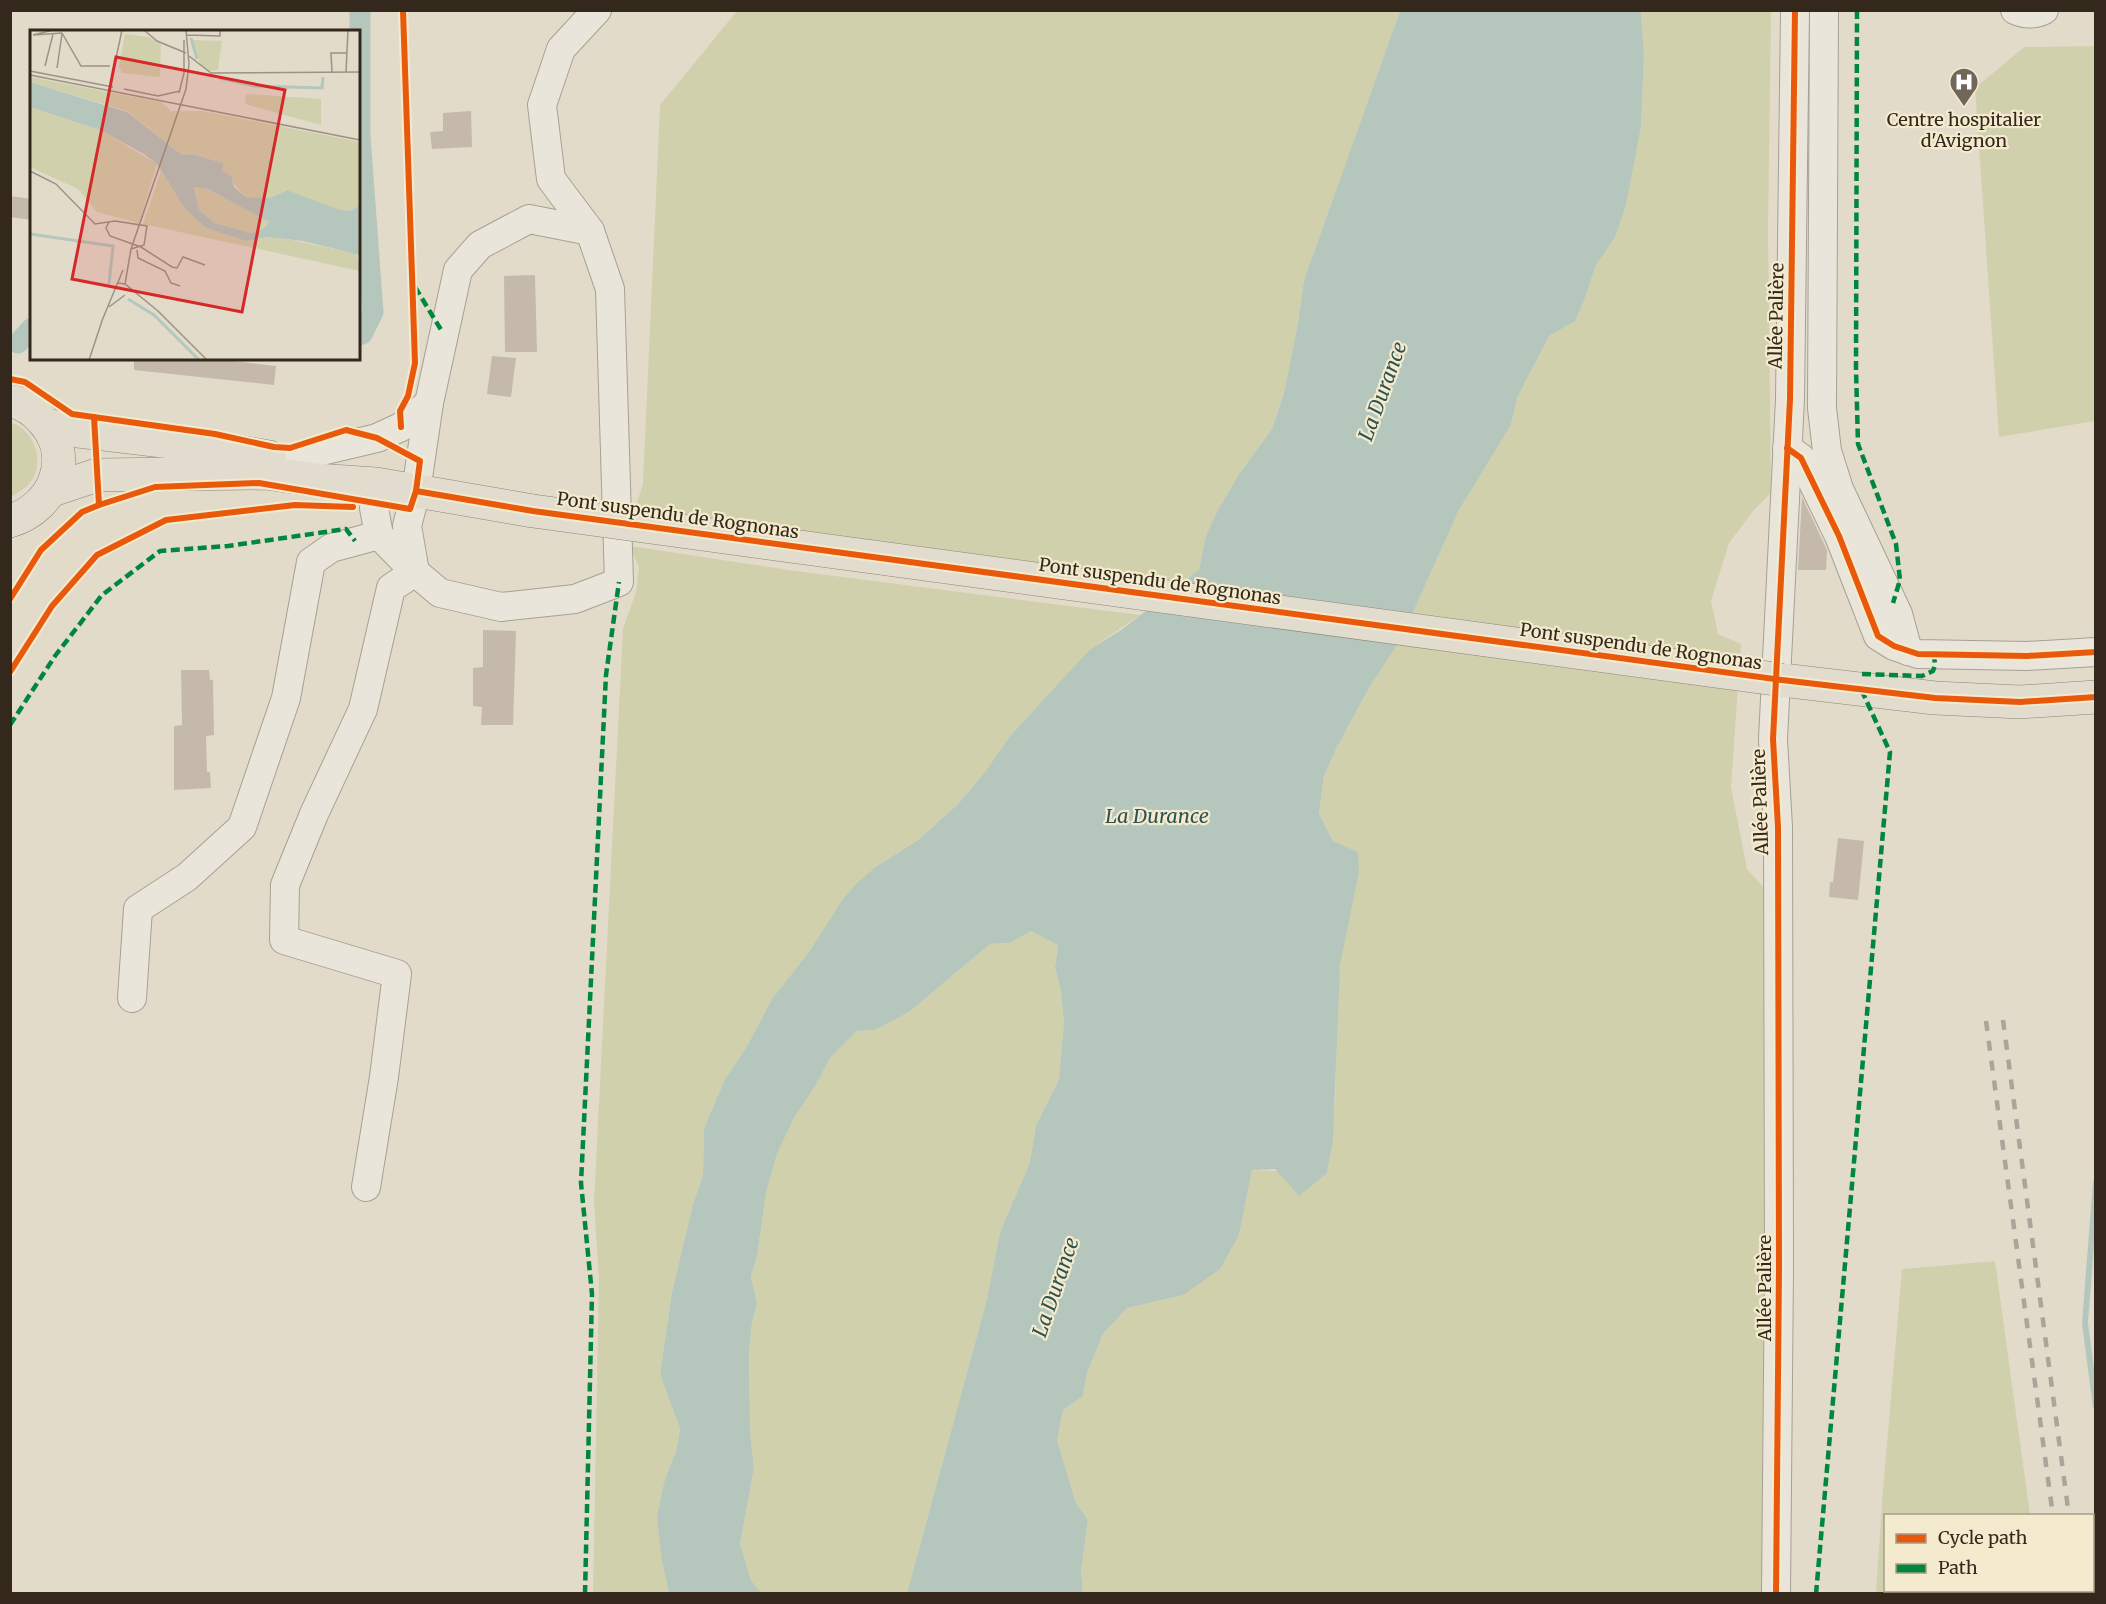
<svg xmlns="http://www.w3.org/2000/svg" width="2106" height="1604" viewBox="0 0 2106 1604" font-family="Merriweather,serif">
<rect width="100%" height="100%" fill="#e2dbca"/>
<g fill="#d0d1ac">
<polygon points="737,11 1400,11 1304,280 1298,323 1284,393 1272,429 1239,474 1218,510 1206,535 1199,570 1183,582 634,511 643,484 660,105"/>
<path d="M1641 11H1771L1768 232 1771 493 1754 510 1729 543 1711 601 1718 634 1741 644 1731 787 1747 869 1769 893 1768 1593H1083L1081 1571 1088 1520 1076 1503 1057 1440 1063 1410 1083 1396 1087 1373 1103 1334 1127 1308 1183 1295 1239 1235 1252 1170 1327 1173C1341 1105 1333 1035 1340 966 1344 927 1360 891 1358 852L1333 841 1319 812 1324 776 1337 747 1369 688 1401 639 1459 510 1511 425 1517 398 1549 336 1575 320 1587 293 1595 267 1609 245 1641 126 1644 57Z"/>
<polygon points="2095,46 2095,421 1999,437 1975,88 2024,47"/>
<path d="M11 423C31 428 43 455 35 474 30 486 21 491 11 497Z"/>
<polygon points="630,546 788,570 1140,615 1089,650 1010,736 985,772 958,804 918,840 877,866 772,999 746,1048 725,1079 704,1128 703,1175 693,1204 672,1292 660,1374 680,1429 676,1451 665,1479 662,1561 669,1593 593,1594 599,1280 594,1202 623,629 636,592 639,568"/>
<polygon points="1031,931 1058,944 1055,967 1061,992 1064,1022 1059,1079 1036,1125 1030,1162 1000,1232 987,1299 907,1593 761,1593 751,1580 740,1544 754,1468 750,1432 749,1353 752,1323 757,1303 751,1277 757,1256 766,1193 777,1154 794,1118 816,1085 830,1058 857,1031 875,1030 909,1012 990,944 1010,943"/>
<polygon points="1995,1261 2030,1515 1886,1516 1886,1590 2040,1590 2040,1593 1876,1593 1883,1490 1902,1269"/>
</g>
<polygon fill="#b5c7bd" points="1400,11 1641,11 1644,57 1641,126 1626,205 1615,237 1595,267 1587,293 1575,321 1549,336 1517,398 1511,425 1459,510 1401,639 1369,688 1337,747 1324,776 1319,813 1333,841 1358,852 1359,872 1340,965 1333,1141 1327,1173 1299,1196 1275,1169 1252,1170 1239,1235 1220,1269 1183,1295 1127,1308 1103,1334 1087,1373 1083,1396 1063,1410 1057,1440 1076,1503 1088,1520 1081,1571 1083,1593 907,1593 987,1299 1000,1232 1030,1162 1036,1125 1059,1079 1064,1022 1061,992 1055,967 1058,945 1031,931 1010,943 990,944 909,1012 875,1030 857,1031 830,1058 816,1085 794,1118 777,1154 766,1193 757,1256 751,1277 757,1303 752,1323 749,1353 750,1432 754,1468 740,1544 751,1580 761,1593 669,1593 662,1561 657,1517 665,1479 676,1451 680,1429 660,1374 672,1292 693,1204 703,1175 704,1128 725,1079 746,1048 772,999 809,952 843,899 858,882 877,866 918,840 958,804 985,772 1010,736 1089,650 1121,630 1199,570 1206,535 1218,510 1239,474 1272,429 1284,393 1298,323 1304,280"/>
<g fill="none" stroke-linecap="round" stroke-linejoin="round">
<polyline stroke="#b5c7bd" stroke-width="6" points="2096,1182 2085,1323 2096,1407"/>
<g stroke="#b5c7bd" stroke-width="21">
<polyline points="358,335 362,334 373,312 360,136 360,10"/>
<polyline points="18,343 32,328"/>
</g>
</g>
<g fill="#c5b9ab">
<polygon points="471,111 472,147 432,149 430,132 443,131 443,113"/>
<polygon points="10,196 32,199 32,220 10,217"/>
<polygon points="535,275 537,352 505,352 504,276"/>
<polygon points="492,356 516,358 511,397 487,394"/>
<polygon points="134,358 208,358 276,366 274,385 134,370"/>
<polygon points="1802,497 1827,550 1826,570 1798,570"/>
<polygon points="483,630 516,631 513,725 481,725 482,707 473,706 473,668 483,667"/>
<polygon points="181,670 209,670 210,680 213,680 214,735 206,736 207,772 210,772 211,788 174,790 174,726 182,725"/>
<polygon points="1838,838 1864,841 1858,900 1829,897 1830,882 1833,882"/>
</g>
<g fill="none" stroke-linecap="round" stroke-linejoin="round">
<g stroke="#a7a093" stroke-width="30">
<g id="minor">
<polyline points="1824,10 1822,408 1827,451 1839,489 1898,614 1908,651"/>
<path d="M2015 10C2026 15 2034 15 2044 10"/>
<polyline points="1787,448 1801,458 1839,536 1878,636 1894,646 1918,654 2027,656 2096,652"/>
<polyline points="284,460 377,438 401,427 429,403"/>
<polyline points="376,484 374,508 379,535 415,572 440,593 501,607 575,599 619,582 610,289 590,231 551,179 542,105 561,49 597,10"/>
<polyline points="415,572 407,526 416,491 429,403 458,270 480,245 529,219 590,231"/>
<polyline points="132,998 138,909 187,877 242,827 286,698 311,562 331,548 379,535"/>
<polyline points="366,1187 384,1077 397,974 284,940 285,885 314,814 363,709 391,588 415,572"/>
<polyline points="1776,1594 1779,1267 1778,827 1773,739 1790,399 1795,10"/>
</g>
</g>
<g stroke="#8c857a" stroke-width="34">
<g id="major">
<path d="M10 401C23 403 34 411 42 420 76 456 54 508 10 521"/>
<polyline points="47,425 70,430 197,445 269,457"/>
<polyline points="52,490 97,475 266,473 316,480 376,484 533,511"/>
<polyline points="1782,680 1935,698 2020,702 2096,697"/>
</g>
</g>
<use href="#minor" stroke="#eae5db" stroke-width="28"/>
<use href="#major" stroke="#e1dccd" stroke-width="33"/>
<g stroke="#a9a59b" stroke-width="4.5" stroke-dasharray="10 10" stroke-linecap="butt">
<polyline points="2003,1020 2069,1516"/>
<polyline points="1986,1021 2053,1516"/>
<polyline points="2063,1590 2063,1594"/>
<polyline points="2078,1590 2079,1594"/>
</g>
<g stroke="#8c857a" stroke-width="34" stroke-linecap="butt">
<polyline id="major-bridge" points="533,511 1782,680"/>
</g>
<use href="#major-bridge" stroke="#e1dccd" stroke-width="33"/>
<g stroke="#00873e" stroke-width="4.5" stroke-dasharray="9 4.5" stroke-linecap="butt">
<polyline points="1857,10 1856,369 1858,444 1896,544 1900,580 1893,603"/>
<polyline points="415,287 443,333"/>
<polyline points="1862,674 1922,676 1933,671 1935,665 1934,654"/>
<polyline points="10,725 55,656 102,595 160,551 228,546 346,529 355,541"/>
<polyline points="585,1594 592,1294 581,1183 606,675 619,582"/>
<polyline points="1816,1594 1890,752 1861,689"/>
</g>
<g stroke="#f4eace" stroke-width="10">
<g id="cycleway">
<polyline points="10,379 25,382 72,414 215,434 274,447 290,448 346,430 377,438 420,461 416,491 410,509 259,483 155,487 99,505 82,512 41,550 10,599"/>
<polyline points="94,417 99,505"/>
<polyline points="401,427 400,411 408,396 415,363 403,10"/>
<polyline points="1787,448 1801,458 1839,536 1878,636 1894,646 1918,654 2027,656 2096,652"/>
<polyline points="416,491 533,511 1782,680 1935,698 2020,702 2096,697"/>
<polyline points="10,672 52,606 97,555 166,520 295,505 353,507"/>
<polyline points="1776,1594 1779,1267 1778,827 1773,739 1790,399 1795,10"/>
</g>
</g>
<use href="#cycleway" stroke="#e8590c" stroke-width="6"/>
</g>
<defs>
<g id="hospital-pin" transform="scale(1.5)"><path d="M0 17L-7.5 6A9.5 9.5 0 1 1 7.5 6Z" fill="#716759" stroke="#f4eace"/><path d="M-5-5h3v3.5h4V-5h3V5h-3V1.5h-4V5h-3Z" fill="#fff"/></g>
</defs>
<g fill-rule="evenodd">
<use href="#hospital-pin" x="1964" y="82"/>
</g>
<g text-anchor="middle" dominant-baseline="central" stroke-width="4.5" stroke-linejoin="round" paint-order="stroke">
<g font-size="18" fill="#34281c" stroke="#f4eace">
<text x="1964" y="119">Centre hospitalier<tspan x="1964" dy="21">d'Avignon</tspan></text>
</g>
<g font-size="18" fill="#34281c" stroke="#f4eace">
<text transform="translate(1776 316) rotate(-89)">Allée Palière</text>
<text transform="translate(678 515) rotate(8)">Pont suspendu de Rognonas</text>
<text transform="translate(1160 581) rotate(8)">Pont suspendu de Rognonas</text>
<text transform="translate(1641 646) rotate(8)">Pont suspendu de Rognonas</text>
<text transform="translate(1760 802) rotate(-92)">Allée Palière</text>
<text transform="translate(1764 1288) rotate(-90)">Allée Palière</text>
</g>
<g font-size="20" font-style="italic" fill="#2c5352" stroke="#f4eace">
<text transform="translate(1382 391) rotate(-70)">La Durance</text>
<text x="1157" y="815">La Durance</text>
<text transform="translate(1055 1287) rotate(-71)">La Durance</text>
</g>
</g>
<g transform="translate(30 30)">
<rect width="330" height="330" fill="#e2dbca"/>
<path d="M95 4 119 7 131 14 130 47 92 43 89 36ZM162 10 192 11 188 40 178 41 170 34ZM0 47 131 72 141 81H173L330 112V175L321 181 307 179 256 160 240 168 216 167 192 141 190 132 162 124 152 125 97 81 0 52ZM216 64 291 69V95L215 74ZM0 77 70 100 127 134 109 193 67 182 48 159 0 137ZM131 141 155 179 176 198 216 211 238 207 262 210 327 224 330 241 113 194ZM164 157 178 159 239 192 233 199 221 203 184 193 169 180Z" fill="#d0d1ac"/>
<path d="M0 52 97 82 152 125 162 124 193 133 192 141 201 146 204 157 216 167 240 168 257 160 307 179 321 181 330 175V225L273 211 238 207 216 211 176 198 155 179 127 134 114 124 70 100 0 77ZM164 157 178 159 239 192 233 199 221 203 184 193 169 180Z" fill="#b5c7bd" fill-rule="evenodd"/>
<path fill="none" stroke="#b5c7bd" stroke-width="3" d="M161 8 167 29M189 48 225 56 292 58 293 47M0 204 83 216 79 254M98 269 124 285 169 330"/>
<path fill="none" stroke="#9c9384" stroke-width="1.5" d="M23 0 3 5 32 3M114 0 127 11 156 23M32 3 51 36H80M157 5 190 6V0M159 26 181 43 330 42M85 33 92 0M15 36 23 4M27 38 32 4M0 41 83 57M302 42 301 23H317M316 42 318 0M0 45 330 110M94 59 128 66 150 61M149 63 154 43V10M0 141 26 154 65 194 85 191 117 196 114 215 101 219M79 192 76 198 80 206 111 217 142 237 147 238 153 227 175 235M107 220 108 228 135 241 141 253 150 256M88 253 95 254 128 281 177 330M95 254 101 219 156 59 159 34 156 0M79 277 95 265M71 293 93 240M59 330 72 291"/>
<path fill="#d62828" fill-opacity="0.15" stroke="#d62828" stroke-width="3" d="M86 27 255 60 212 282 42 249Z"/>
<rect width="330" height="330" fill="none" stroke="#34281c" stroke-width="3"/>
</g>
<rect width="2106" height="1604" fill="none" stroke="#34281c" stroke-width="24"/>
<rect x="1884" y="1514" width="210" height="78" fill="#f4eace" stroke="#a79c87" stroke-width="1.5"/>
<rect x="1896" y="1534" width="30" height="9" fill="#e8590c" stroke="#a79c87" stroke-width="1.5"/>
<text x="1938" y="1544" font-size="18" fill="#34281c">Cycle path</text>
<rect x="1896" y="1564" width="30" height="9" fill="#00873e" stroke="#a79c87" stroke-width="1.5"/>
<text x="1938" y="1574" font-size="18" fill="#34281c">Path</text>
</svg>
